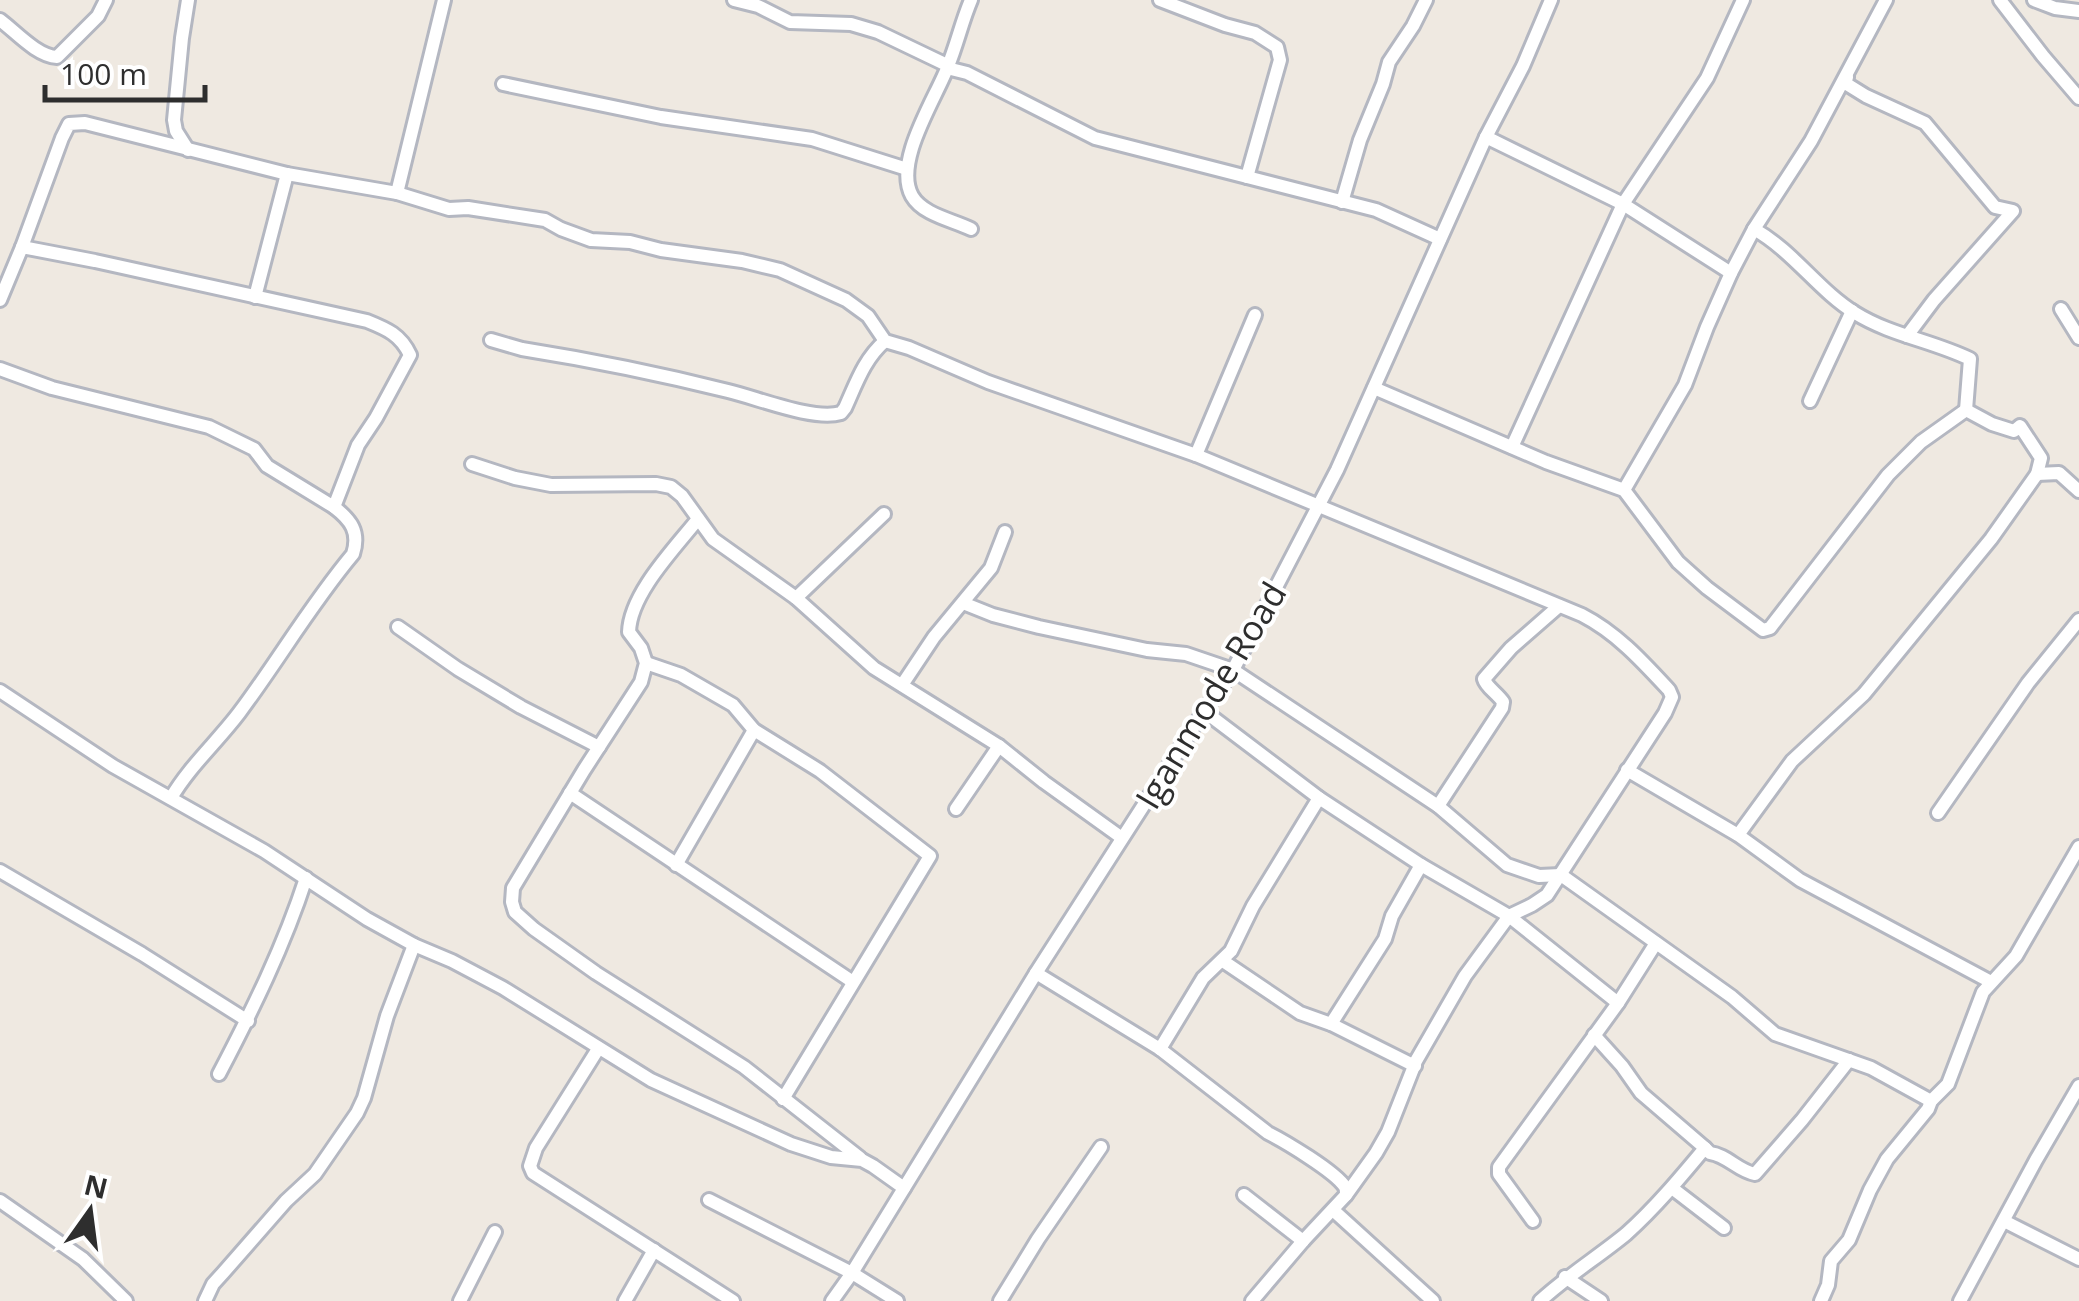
<svg xmlns="http://www.w3.org/2000/svg" width="2079" height="1301" viewBox="0 0 2079 1301" font-family="'Open Sans',sans-serif">
<rect width="100%" height="100%" fill="#efe9e1"/>
<g fill="none" stroke-linecap="round" stroke-linejoin="round">
<g stroke="#b4b7c1" stroke-width="18">
<g id="minor">
<polyline points="734,0 758,6 790,22 851,24 878,32 949,66 951,69 967,73 1095,138 1376,210 1440,239"/>
<path d="M971 0C962 21 957 44 948 66 936 98 893 162 912 196 923 215 953 220 971 229"/>
<polyline points="1160,0 1225,25 1255,33 1277,47 1280,60 1247,177"/>
<polyline points="2000,0 2043,56 2079,98"/>
<polyline points="2034,0 2055,8 2079,11"/>
<path d="M0 20C16 32 37 56 57 57L98 16 106 0"/>
<polyline points="1847,77 1845,83 1866,96 1925,123 1995,207 2013,211 1934,300 1907,336"/>
<polyline points="503,84 661,117 812,139 907,169"/>
<polyline points="1486,137 1623,204 1731,273"/>
<polyline points="188,150 176,131 174,120 182,38 188,0"/>
<polyline points="397,193 444,0"/>
<polyline points="1342,202 1360,140 1383,84 1389,62 1413,26 1426,0"/>
<path d="M1754 229C1793 251 1819 291 1855 313 1890 335 1933 341 1970 359L1966 410"/>
<path d="M22 247 62 138 69 124 85 123 287 174 397 193 449 209 468 208 545 220 561 229 591 240 630 242 661 250 742 261 780 270 846 300 868 316 885 341 909 348 988 382 1196 455 1582 615C1617 633 1643 662 1669 690L1672 697 1665 713 1547 895 1532 905 1509 916 1465 976 1416 1061 1388 1132 1376 1153 1346 1195 1303 1241 1252 1301"/>
<polyline points="255,297 287,174"/>
<path d="M0 300 22 247 95 261 367 321C387 329 401 335 410 355L376 418 358 445 334 507 267 466 254 449 209 427 52 388 0 369"/>
<polyline points="2061,309 2079,338"/>
<path d="M491 340 522 349C591 360 660 374 728 391 758 398 813 421 841 413L845 408C856 384 864 359 885 341"/>
<polyline points="1374,388 1546,462 1624,490 1678,562 1707,588 1763,630 1770,628 1888,475 1921,442 1966,410"/>
<polyline points="1810,401 1852,311"/>
<polyline points="1512,447 1623,204 1707,78 1743,0"/>
<polyline points="1196,455 1255,315"/>
<polyline points="472,464 515,478 551,485 656,484 671,487 682,496 713,539 796,598 874,668 999,746 1044,782 1122,838"/>
<polyline points="2037,474 2059,473 2079,491"/>
<polyline points="1624,490 1685,385 1707,327 1731,273 1754,229 1811,141 1886,0"/>
<path d="M698 519C674 549 630 594 629 632L641 648 646 663 641 682 584 770 513 888 512 902 515 912 534 929 596 973 744 1067 860 1158"/>
<polyline points="796,598 884,514"/>
<polyline points="963,603 993,615 1039,627 1147,650 1186,654 1233,670 1438,806 1507,865 1539,876 1561,875 1732,997 1775,1034 1871,1068 1931,1101"/>
<polyline points="398,627 458,669 521,707 599,747"/>
<polyline points="646,663 681,675 733,705 754,730 820,771 930,856 783,1099"/>
<polyline points="902,685 934,637 991,568 1005,532"/>
<polyline points="0,691 113,766 264,851 367,919 414,945 452,961 503,988 651,1080 791,1144 831,1157 862,1160 873,1166 904,1188"/>
<polyline points="1204,711 1319,798 1421,865 1509,916 1618,1003"/>
<polyline points="1627,770 1738,835 1800,880 1991,982"/>
<polyline points="570,793 853,982"/>
<path d="M171 798C189 767 217 742 239 713 278 661 311 604 353 554 360 532 351 520 334 507"/>
<path d="M1438 806 1502 708 1503 702C1498 694 1486 687 1484 679L1511 648 1559 606"/>
<polyline points="956,809 999,746"/>
<polyline points="1938,813 2028,683 2079,620"/>
<polyline points="1738,835 1792,761 1864,694 1991,539 2037,474 2041,458 2020,426 2014,431 1992,424 1966,410"/>
<polyline points="676,865 754,730"/>
<polyline points="0,871 142,954 248,1021"/>
<polyline points="1223,961 1300,1013 1331,1024 1415,1066"/>
<path d="M1036 973 1160 1049 1268 1133C1284 1141 1336 1172 1345 1187 1346 1189 1346 1192 1346 1195"/>
<polyline points="1331,1024 1385,939 1392,916 1421,865"/>
<polyline points="1594,1035 1622,1066 1641,1093 1705,1148"/>
<polyline points="598,1049 536,1148 530,1166 533,1173 733,1301"/>
<polyline points="1160,1049 1203,978 1231,951 1253,906 1319,798"/>
<path d="M219 1074C252 1011 284 946 306 878"/>
<polyline points="1672,1188 1724,1228"/>
<polyline points="1244,1195 1303,1241"/>
<polyline points="709,1200 852,1273 897,1301"/>
<polyline points="0,1201 83,1259 126,1301"/>
<polyline points="1333,1210 1433,1301"/>
<polyline points="1533,1221 1499,1174 1499,1167 1618,1003 1656,943"/>
<polyline points="2004,1221 2079,1259"/>
<polyline points="1565,1277 1601,1301"/>
<polyline points="205,1301 213,1284 223,1273 286,1201 315,1174 357,1113 364,1098 387,1016 414,945"/>
<polyline points="460,1301 495,1232"/>
<polyline points="625,1301 654,1250"/>
<polyline points="832,1301 852,1273 1036,973 1204,711 1233,670 1337,470 1486,137 1523,66 1551,0"/>
<polyline points="1000,1301 1038,1239 1101,1147"/>
<path d="M1540 1301C1567 1276 1598 1257 1626 1234 1655 1208 1680 1178 1705 1148L1710 1153C1727 1155 1738 1171 1755 1174L1802 1120 1849 1060"/>
<polyline points="1821,1301 1828,1285 1831,1261 1849,1240 1870,1190 1887,1159 1928,1109 1931,1101 1948,1084 1983,992 2016,956 2079,847"/>
<polyline points="1960,1301 2036,1160 2079,1086"/>
</g>
</g>
<use href="#minor" stroke="#fff" stroke-width="12"/>
</g>
<g text-anchor="middle" dominant-baseline="central" stroke-width="8" stroke-linejoin="round" paint-order="stroke">
<g font-size="35" fill="#2e2e2e" stroke="#fff">
<text transform="translate(1210 695) rotate(-59)">Iganmode Road</text>
</g>
</g>
<g transform="translate(90 1211) rotate(14)" stroke="#ffffff" stroke-width="8" paint-order="stroke">
<path d="M0-8L18 38L0 25L-18 38Z" fill="#2e2e2e"/>
<text y="-15" font-size="28" font-weight="bold" text-anchor="middle" fill="#2e2e2e">N</text>
</g>
<path d="M45 85v15h160v-15" fill="none" stroke="#2e2e2e" stroke-width="5"/>
<text x="60" y="85" font-size="30" fill="#2e2e2e" stroke="#ffffff" stroke-width="8" paint-order="stroke">100 m</text>
</svg>
